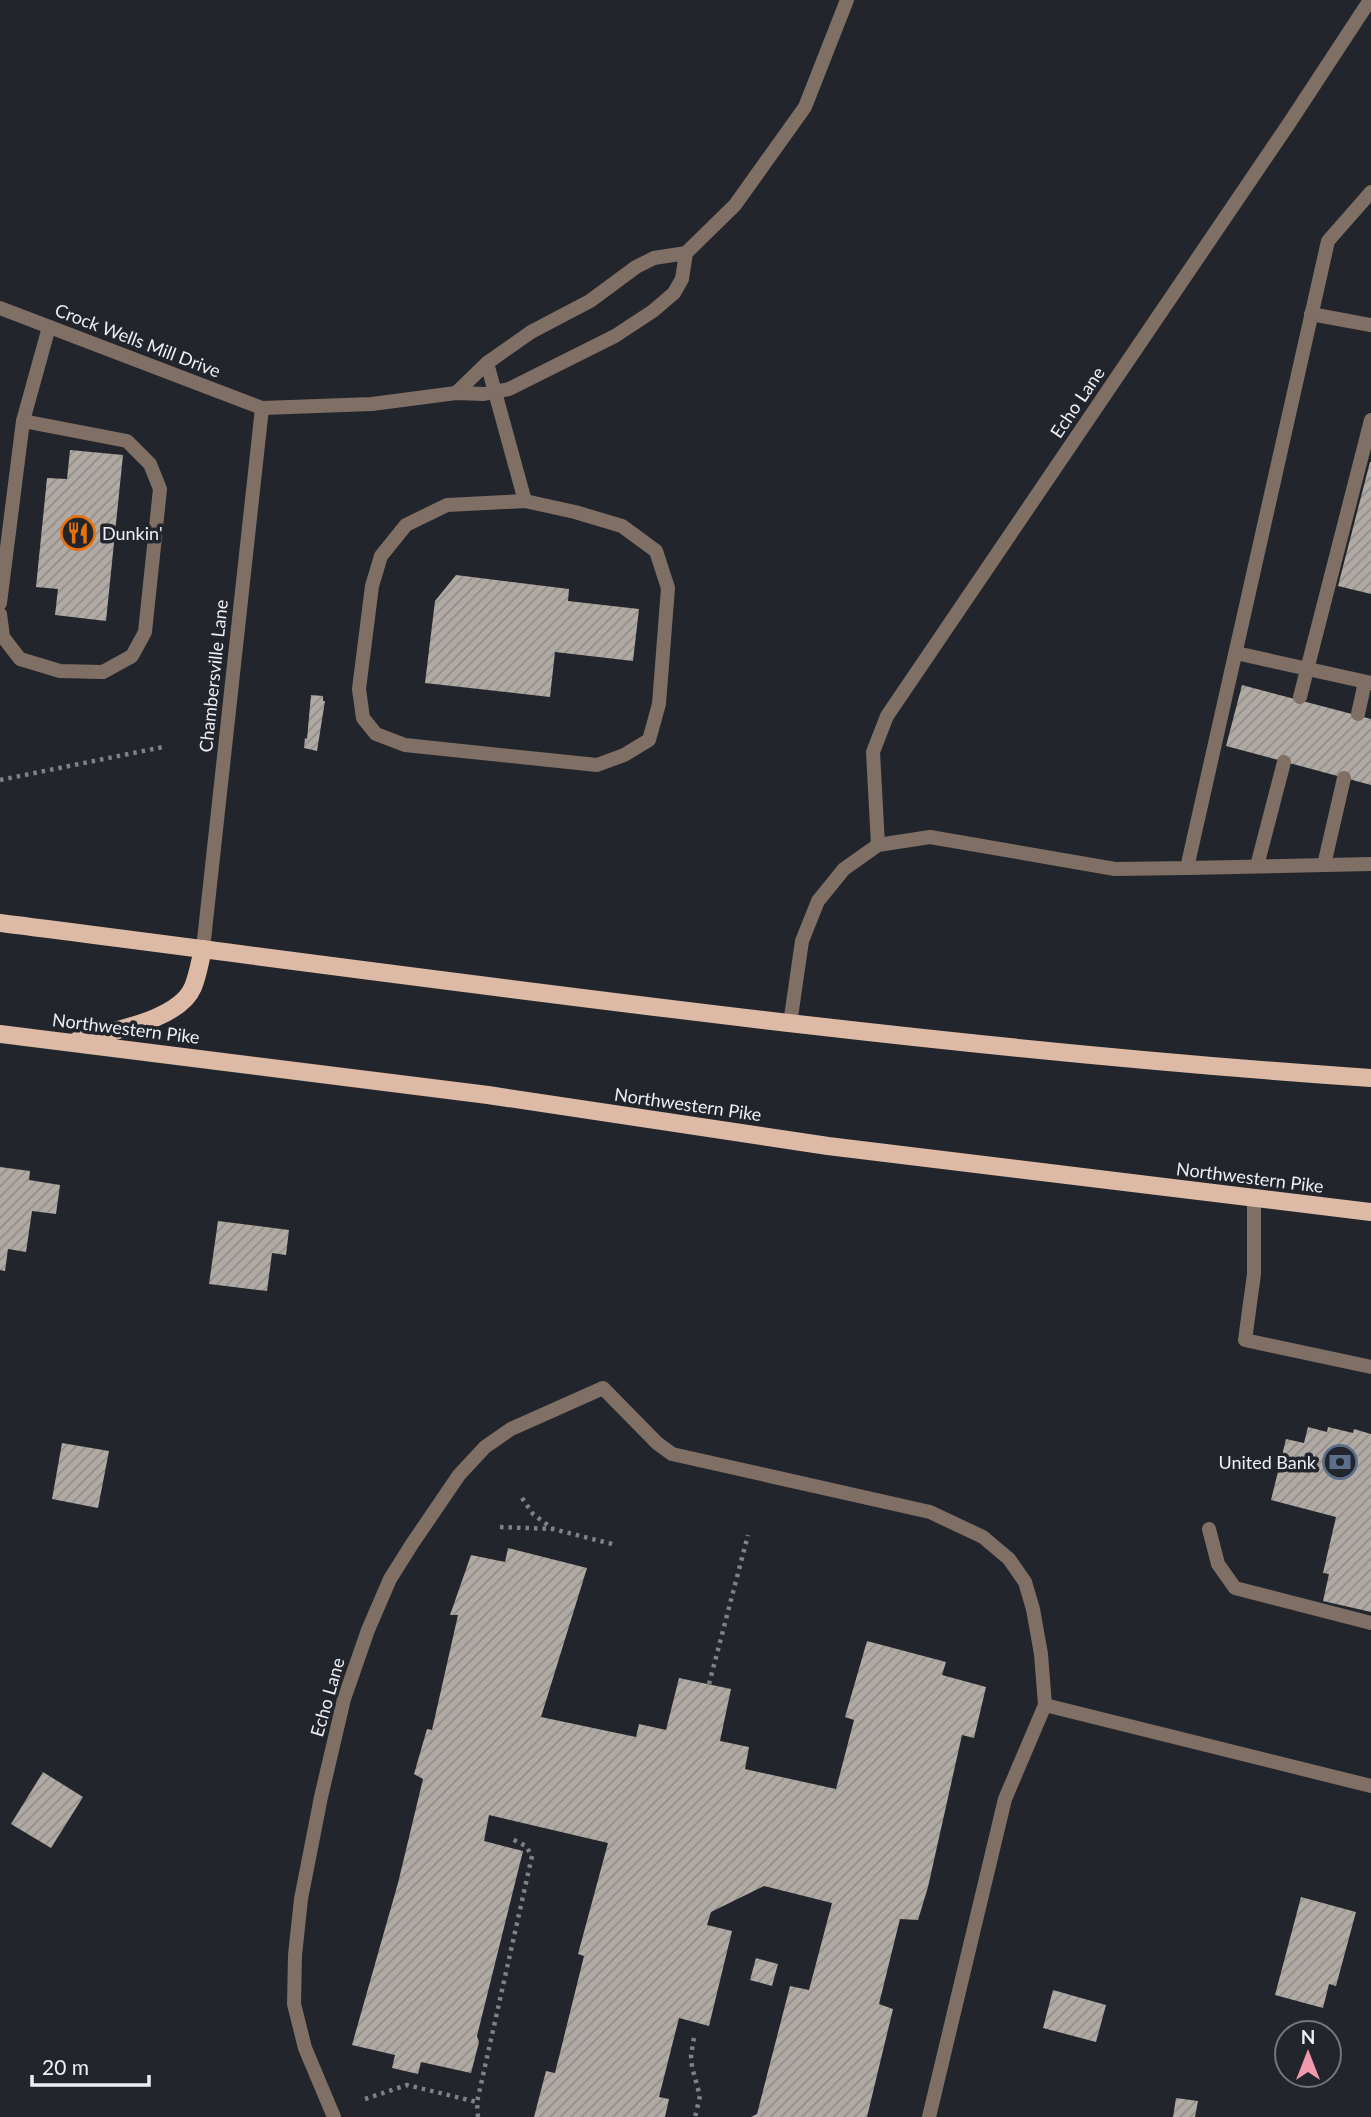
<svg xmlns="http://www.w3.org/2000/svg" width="1371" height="2117" viewBox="0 0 1371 2117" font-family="Lato,sans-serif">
<defs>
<pattern id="building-hatch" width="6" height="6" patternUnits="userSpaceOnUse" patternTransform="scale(1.75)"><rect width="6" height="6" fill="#b1aaa4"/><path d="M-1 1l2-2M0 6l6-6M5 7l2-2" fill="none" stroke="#918d89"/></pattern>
</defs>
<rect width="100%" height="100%" fill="#22252b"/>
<g fill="url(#building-hatch)">
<polygon points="70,450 123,455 106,621 55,615 58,589 36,587 47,478 67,479"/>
<polygon points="1370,462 1371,462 1371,594 1338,586"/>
<polygon points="456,575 569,589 568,601 639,609 633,661 555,652 550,697 425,683 435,601"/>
<polygon points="1242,685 1371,719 1371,785 1226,746"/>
<polygon points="311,695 323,696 323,701 325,701 317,751 304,748 305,738 307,739"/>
<polygon points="0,1167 30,1171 29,1180 60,1185 56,1214 32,1211 26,1252 8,1249 5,1271 0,1270"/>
<polygon points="218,1221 289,1230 286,1255 272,1253 267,1291 209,1284"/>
<polygon points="1308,1427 1327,1432 1328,1427 1353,1433 1354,1429 1371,1434 1371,1612 1323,1601 1329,1574 1323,1573 1336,1517 1271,1500 1286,1439 1304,1443"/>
<polygon points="62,1443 109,1451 98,1508 52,1499"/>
<polygon points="508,1548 587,1568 541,1717 636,1737 639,1724 666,1730 679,1678 731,1689 720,1741 749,1747 745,1769 836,1789 854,1720 845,1717 867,1641 946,1662 942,1675 986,1687 974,1738 962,1735 928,1887 918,1920 900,1919 879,2004 893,2009 867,2117 751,2117 757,2114 790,1986 809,1990 832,1903 764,1886 711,1912 707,1925 732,1931 709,2026 679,2018 659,2097 669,2099 665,2117 534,2117 546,2071 555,2073 584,1956 578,1954 608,1843 489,1815 484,1841 523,1851 477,2036 479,2042 471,2073 421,2062 418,2074 392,2068 395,2055 352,2045 398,1883 423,1779 414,1774 427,1729 432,1730 458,1615 450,1615 471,1555 505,1562"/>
<polygon points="43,1772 83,1797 51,1848 11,1824"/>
<polygon points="1301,1897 1356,1912 1336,1986 1329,1984 1323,2008 1275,1995"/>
<polygon points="756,1958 778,1964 772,1986 750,1980"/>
<polygon points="1053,1990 1106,2005 1096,2042 1043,2028"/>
<polygon points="1176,2098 1198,2101 1195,2117 1173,2117"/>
</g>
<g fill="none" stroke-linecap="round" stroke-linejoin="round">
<g stroke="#7f8186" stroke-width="4.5" stroke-dasharray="3.5 5" stroke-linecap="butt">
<polyline points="0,780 163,747"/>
<polyline points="522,1498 533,1514 553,1529"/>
<polyline points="500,1527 553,1529 616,1545"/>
<polyline points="709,1684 748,1535"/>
<polyline points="694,2038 691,2055 692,2067 700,2096 695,2117"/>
<polyline points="365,2099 407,2085 477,2102"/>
<polyline points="478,2117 477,2102 532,1856 526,1846 512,1839"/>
</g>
<g stroke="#806f65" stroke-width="14">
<polyline points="1311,314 1371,325"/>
<polyline points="487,363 525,501 447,505 406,525 381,556 372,586 359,689 363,718 376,734 405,745 597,765 624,755 649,740 659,704 668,588 656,551 622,526 575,512 525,501"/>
<polyline points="456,393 487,363 531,332 590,301 636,267 654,258 686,253 735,205 805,107 847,0"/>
<polyline points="262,408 372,404 456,393 484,394 509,389 615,336 653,311 674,293 682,279 686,253"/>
<polyline points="0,603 23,421 49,327"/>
<polyline points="0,614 3,637 20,659 60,671 103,672 132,656 145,632 160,489 150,464 127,441 23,421"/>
<polyline points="1236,653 1371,683"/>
<polyline points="1300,697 1371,420"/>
<polyline points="1358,714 1365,682"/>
<polyline points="878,845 873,752 887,716 1290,122 1370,0"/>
<polyline points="1324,865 1344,778"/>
<polyline points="1257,866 1284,762"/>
<polyline points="1187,868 1371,864"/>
<polyline points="790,1024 802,941 818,901 844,869 878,845 930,837 1115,869 1187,868 1328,241 1371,192"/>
<polyline points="1254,1198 1254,1274 1245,1340 1371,1367"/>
<polyline points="1209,1529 1218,1564 1235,1588 1371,1623"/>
<polyline points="1045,1705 1371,1786"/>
<polyline points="334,2117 305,2048 294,2004 295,1955 301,1899 321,1797 344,1699 368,1630 390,1579 412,1544 459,1475 485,1447 511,1429 603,1388 657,1443 672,1454 930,1512 983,1537 1009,1559 1025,1582 1033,1609 1041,1654 1045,1705 1005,1799 929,2117"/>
</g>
<polyline stroke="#806f65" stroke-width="14" points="0,308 262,408 203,949"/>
<g stroke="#ddbaa5" stroke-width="18">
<path d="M0 923C456 981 912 1047 1371 1078"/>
<polyline points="0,1034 488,1095 828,1146 1371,1212"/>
<path d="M76 1041C109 1031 179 1021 193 987 198 975 200 961 203 949"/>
</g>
</g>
<defs>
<g id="restaurant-ring" transform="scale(1.75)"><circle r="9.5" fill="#22252b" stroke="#e8710a" stroke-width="1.5"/><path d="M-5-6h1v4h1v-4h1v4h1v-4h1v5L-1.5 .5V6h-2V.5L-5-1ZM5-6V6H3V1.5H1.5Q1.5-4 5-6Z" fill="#e8710a"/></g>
<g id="bank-ring" transform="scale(1.75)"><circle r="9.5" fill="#22252b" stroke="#5c6f8a" stroke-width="1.5"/><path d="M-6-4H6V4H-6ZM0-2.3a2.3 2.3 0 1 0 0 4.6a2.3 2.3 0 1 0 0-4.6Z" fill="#5c6f8a"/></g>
</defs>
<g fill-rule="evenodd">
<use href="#restaurant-ring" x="78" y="533"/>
<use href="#bank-ring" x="1340" y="1462"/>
</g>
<g text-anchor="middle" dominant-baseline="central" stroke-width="7" stroke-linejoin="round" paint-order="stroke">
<g font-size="18" fill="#eeeff4" stroke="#22252b">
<text transform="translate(138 340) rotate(21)">Crock Wells Mill Drive</text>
<text transform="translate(1077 402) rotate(-56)">Echo Lane</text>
<text transform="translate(213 676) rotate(-84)">Chambersville Lane</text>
<text transform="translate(126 1028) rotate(7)">Northwestern Pike</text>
<text transform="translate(688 1104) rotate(8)">Northwestern Pike</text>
<text transform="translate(1250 1177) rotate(7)">Northwestern Pike</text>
<text transform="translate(327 1697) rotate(-74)">Echo Lane</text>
</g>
<g font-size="18" fill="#eeeff4" stroke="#22252b" text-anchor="start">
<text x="102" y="533">Dunkin'</text>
<text x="1316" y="1462" text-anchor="end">United Bank</text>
</g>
</g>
<g transform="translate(1308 2054)"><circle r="33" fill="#22252b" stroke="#74767b" stroke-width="2"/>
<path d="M0-5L12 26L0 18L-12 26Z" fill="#f29aad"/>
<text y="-10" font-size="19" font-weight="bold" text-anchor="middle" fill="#eeeff4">N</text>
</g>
<path d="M32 2075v10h117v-10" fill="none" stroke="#eeeff4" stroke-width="3.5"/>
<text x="42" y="2075" font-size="21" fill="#eeeff4" stroke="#22252b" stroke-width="5" paint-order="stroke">20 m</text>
</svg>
